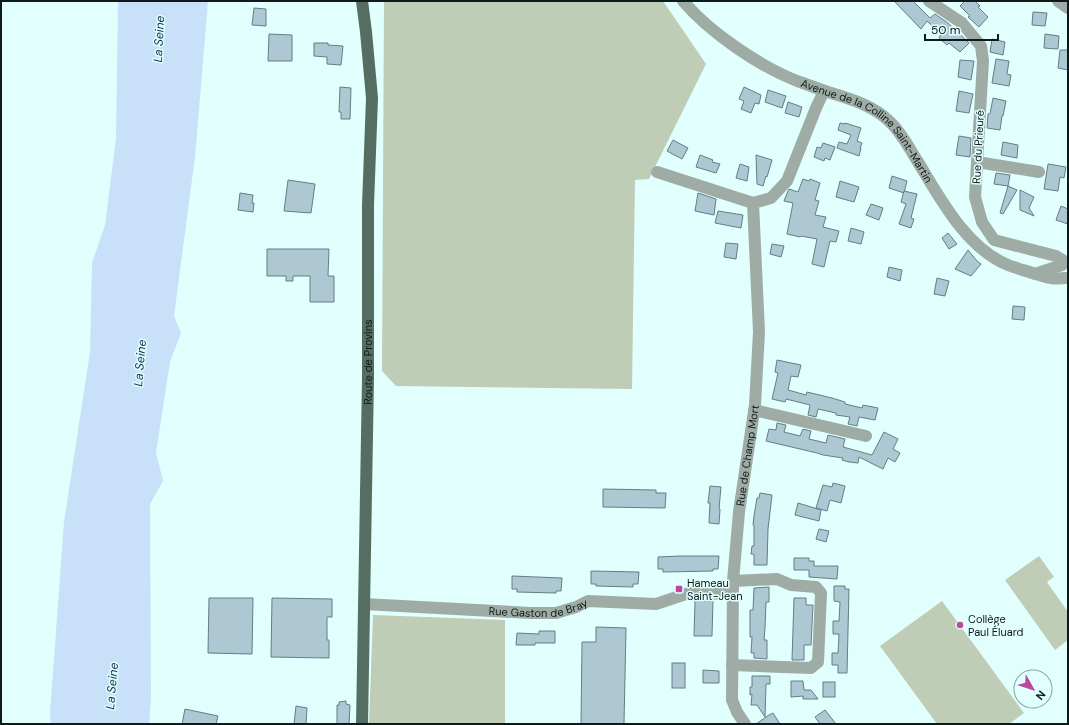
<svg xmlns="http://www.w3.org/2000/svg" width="1069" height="725" viewBox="0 0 1069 725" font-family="'DM Sans',sans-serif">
<rect width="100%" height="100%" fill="#e0fffd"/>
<g fill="#bfcdb6">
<polygon points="384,1 663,1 706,64 649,179 635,180 632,389 396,386 382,371"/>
<polygon points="1039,556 1054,577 1047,582 1068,612 1068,640 1055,650 1005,580"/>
<polygon points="942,601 1024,713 1009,724 937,724 880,646"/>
<polygon points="373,615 505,620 505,724 369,724"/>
</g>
<polygon fill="#c9e0f9" points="118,1 208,1 195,157 174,316 181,333 170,362 156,453 163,481 150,504 151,699 149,724 51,724 50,713 64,522 90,352 92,263 105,225 116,138"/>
<g fill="#adc8d2" stroke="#647d86">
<polygon points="894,1 913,1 930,18 935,14 948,23 969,43 960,52 949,43 947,45 939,38 941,34 927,21 921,29"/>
<polygon points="965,1 975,1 980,6 978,7 988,17 979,27 968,17 970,16 960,6"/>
<polygon points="254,8 266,9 266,26 252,25"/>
<polygon points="1033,12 1047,13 1045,26 1032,25"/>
<polygon points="269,34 292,35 292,61 268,61"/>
<polygon points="1045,34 1059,36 1058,49 1044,48"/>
<polygon points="992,39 1005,42 1003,55 990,52"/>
<polygon points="314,43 328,43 328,45 343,46 341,65 327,64 327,57 314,56"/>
<polygon points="1060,50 1068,50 1068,70 1058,68"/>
<polygon points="996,59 1009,61 1007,74 1011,75 1009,86 992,83"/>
<polygon points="960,60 974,61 971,80 958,77"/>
<polygon points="340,87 351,88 350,119 341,119 341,112 339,112"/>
<polygon points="744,87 761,95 759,104 755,103 751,113 741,109 744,101 739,99"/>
<polygon points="768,90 786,96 782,108 765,102"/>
<polygon points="959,91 973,94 969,113 956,111"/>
<polygon points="993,98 1006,101 1003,116 1002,116 1000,130 987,128 988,114 990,114"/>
<polygon points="788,102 802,107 799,117 785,113"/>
<polygon points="840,123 845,124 845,123 861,128 857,141 862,143 860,148 861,148 859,156 837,148 839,142 847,144 851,135 838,130"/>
<polygon points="959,136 971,138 970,157 956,155"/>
<polygon points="673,140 688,148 682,159 667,151"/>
<polygon points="1003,142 1018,145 1017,158 1001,155"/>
<polygon points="823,143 835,147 830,160 825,158 824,161 814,157 817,147 821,148"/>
<polygon points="700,155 713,160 712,162 720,164 716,173 696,167"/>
<polygon points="756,155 772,160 767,177 766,176 763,186 757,184"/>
<polygon points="740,164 749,167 747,181 736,178"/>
<polygon points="1048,164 1066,167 1064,178 1060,177 1058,191 1044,189"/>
<polygon points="996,173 1010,175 1008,186 994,184"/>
<polygon points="892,176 907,181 904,193 889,188"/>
<polygon points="803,179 809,181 810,179 820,183 815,200 819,201 815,215 826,217 823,227 839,231 836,242 830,241 824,267 812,264 817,239 801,236 800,237 787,234 793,203 784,201 788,191 789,189 798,192"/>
<polygon points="288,180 315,184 311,213 284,211"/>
<polygon points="840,181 859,187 854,202 836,197"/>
<polygon points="1008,186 1017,190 1003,214 1000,213"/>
<polygon points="1020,190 1034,197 1029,208 1034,216 1020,210"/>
<polygon points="904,191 917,194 911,218 914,219 911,228 899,224 906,204 901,202"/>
<polygon points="240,193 253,195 252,203 254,203 253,212 238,210"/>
<polygon points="698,193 716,199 714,215 695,211"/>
<polygon points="871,204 883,208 879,220 866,215"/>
<polygon points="1061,206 1068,209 1068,224 1056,220"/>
<polygon points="718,211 743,215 741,228 715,223"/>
<polygon points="851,228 864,232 861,244 848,241"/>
<polygon points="948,233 957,244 949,249 942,238"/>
<polygon points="726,243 738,244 736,259 724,257"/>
<polygon points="772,244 784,246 781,257 770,254"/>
<polygon points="267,249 329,249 328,276 334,276 334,302 310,302 310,276 293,276 293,281 286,281 286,276 267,276"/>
<polygon points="968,250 977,261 981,264 971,276 955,269"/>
<polygon points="889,267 902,270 900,281 887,277"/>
<polygon points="937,278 949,281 945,296 934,294"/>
<polygon points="1013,306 1025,307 1024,320 1012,319"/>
<polygon points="777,360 801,365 798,377 791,376 788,390 806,395 807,392 832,398 845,402 845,404 862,408 863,405 878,408 875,420 859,417 857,426 848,424 850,417 836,415 836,413 818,409 816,417 808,415 810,405 786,399 785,402 772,399 778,373 775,372"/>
<polygon points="777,423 786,425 784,432 800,436 803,429 811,431 809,439 826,443 828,435 845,439 843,447 872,455 884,432 898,439 893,449 900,453 895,462 888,458 883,469 859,457 858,463 849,462 842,460 843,458 823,455 817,453 766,441 769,429 776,430"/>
<polygon points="833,483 845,486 841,503 830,500 827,511 816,508 823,485 832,487"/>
<polygon points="710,486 721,487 719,509 720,509 719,524 709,523 710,503 708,503"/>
<polygon points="603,489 656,490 656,493 666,493 665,508 603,507"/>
<polygon points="760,493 772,495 768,529 767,565 754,565 754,554 751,554 752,546 754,546 754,525 753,525 754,516 757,498 759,498"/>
<polygon points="798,503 821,510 819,521 795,515"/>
<polygon points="819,529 829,531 826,542 816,539"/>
<polygon points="680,556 719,556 718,569 713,569 713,571 663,572 663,569 658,569 658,557"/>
<polygon points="794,558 809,558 809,561 814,561 814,566 838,566 837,579 809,577 809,570 794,570"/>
<polygon points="591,571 639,572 638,584 633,584 633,587 596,586 596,584 591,584"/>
<polygon points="512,576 562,578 561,591 556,591 556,593 517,592 517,589 512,589"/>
<polygon points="834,586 845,586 845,589 849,589 847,673 838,673 838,665 832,665 832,653 838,653 839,634 833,634 833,621 839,621 840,602 834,601"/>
<polygon points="769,587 769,602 766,602 765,628 764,640 767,640 767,659 754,658 754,653 751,653 752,637 750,637 750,610 753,610 754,588"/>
<polygon points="209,598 253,598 252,654 208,653"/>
<polygon points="272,598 332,599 332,617 327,617 327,640 329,640 329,658 271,657"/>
<polygon points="794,598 806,598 806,605 813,605 811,645 804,645 804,660 792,660"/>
<polygon points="695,601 713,601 712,636 694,636"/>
<polygon points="596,627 626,628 624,724 581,724 582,642 596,642"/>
<polygon points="539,631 555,631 555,643 535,643 535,645 516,645 517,633 539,634"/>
<rect x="672" y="663" width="13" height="25"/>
<polygon points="703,670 719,671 719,683 703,683"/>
<polygon points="752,676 770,676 770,684 766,684 765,717 757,705 751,705 752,694 750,695 750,687 752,687"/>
<polygon points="791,681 803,681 804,690 811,690 818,699 803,699 803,696 791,697"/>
<rect x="823" y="682" width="12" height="15"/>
<polygon points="346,701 346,704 350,705 349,724 337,724 337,705 339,705 339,702"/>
<polygon points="296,706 307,708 306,724 294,724"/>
<polygon points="185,709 218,716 216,724 182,724"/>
<polygon points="825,710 836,724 820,724 815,717"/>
<polygon points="773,713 780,724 756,724 769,715"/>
</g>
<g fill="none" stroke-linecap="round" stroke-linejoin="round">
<g stroke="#9eaca5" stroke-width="12">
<path id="s1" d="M683 1C709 32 759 66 797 81 806 84 816 88 825 91 849 99 872 104 890 122 902 133 909 148 918 162 940 198 966 248 1008 265 1013 267 1018 268 1022 270 1032 272 1042 277 1051 278 1056 279 1062 278 1067 278"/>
<polyline points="929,1 962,23 981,46 983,61 975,197 982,222 994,240 1056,256 1064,261"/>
<polyline points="1058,1 1068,8"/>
<polyline points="977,162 1039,172"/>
<polyline points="657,172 753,203"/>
<polyline points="1035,274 1062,265"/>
<polyline points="754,410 866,436"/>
<path id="s2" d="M364 604 531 613H556L576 607 588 601 656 604 689 593 733 594"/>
<polyline points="732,665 811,668 818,662 821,593 816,587 791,585 777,579 733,581"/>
<path id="s3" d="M745 724 737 712 732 700 733 581 739 512 755 405 759 332 753 203 771 198 787 181 816 108 824 91"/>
</g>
<path stroke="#556e61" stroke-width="12" id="s4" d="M362 724 368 378V205L372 98 366 32 362 1"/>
</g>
<g fill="#bd48a0" stroke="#e0fffd" stroke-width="1.5">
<rect x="675" y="585" width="8" height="8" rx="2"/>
<circle cx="960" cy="625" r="4"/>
</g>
<g text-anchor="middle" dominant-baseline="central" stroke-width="3" stroke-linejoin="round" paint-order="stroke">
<g font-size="11" fill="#0e1919" stroke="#e0fffd">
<text stroke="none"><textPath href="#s1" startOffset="230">Avenue de la Colline Saint-Martin</textPath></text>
<text transform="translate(978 147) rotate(-87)">Rue du Prieuré</text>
<text stroke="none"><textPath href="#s4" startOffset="362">Route de Provins</textPath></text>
<text stroke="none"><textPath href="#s3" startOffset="273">Rue de Champ Mort</textPath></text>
<text stroke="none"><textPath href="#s2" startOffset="175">Rue Gaston de Bray</textPath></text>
</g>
<g font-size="11" fill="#0e1919" stroke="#e0fffd" text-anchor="start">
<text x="687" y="583">Hameau<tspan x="687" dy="13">Saint-Jean</tspan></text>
<text x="968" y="619">Collège<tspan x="968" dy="13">Paul Éluard</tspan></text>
</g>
<g font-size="12" font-style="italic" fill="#0c2f50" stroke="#e0fffd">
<text transform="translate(159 39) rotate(-87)">La Seine</text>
<text transform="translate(140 363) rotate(-85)">La Seine</text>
<text transform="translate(112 686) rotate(-85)">La Seine</text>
</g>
</g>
<rect width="1069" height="725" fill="none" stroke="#0e1919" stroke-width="4"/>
<g transform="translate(1033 689) rotate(129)"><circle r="19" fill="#e0fffd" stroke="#8ca3a2"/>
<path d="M0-3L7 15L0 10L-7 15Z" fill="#bd48a0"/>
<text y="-6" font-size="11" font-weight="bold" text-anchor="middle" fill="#0e1919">N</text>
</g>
<path d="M925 34v6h73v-6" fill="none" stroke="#0e1919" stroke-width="2"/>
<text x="931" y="34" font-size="12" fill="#0e1919" stroke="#e0fffd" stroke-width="3" paint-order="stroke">50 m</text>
</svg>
